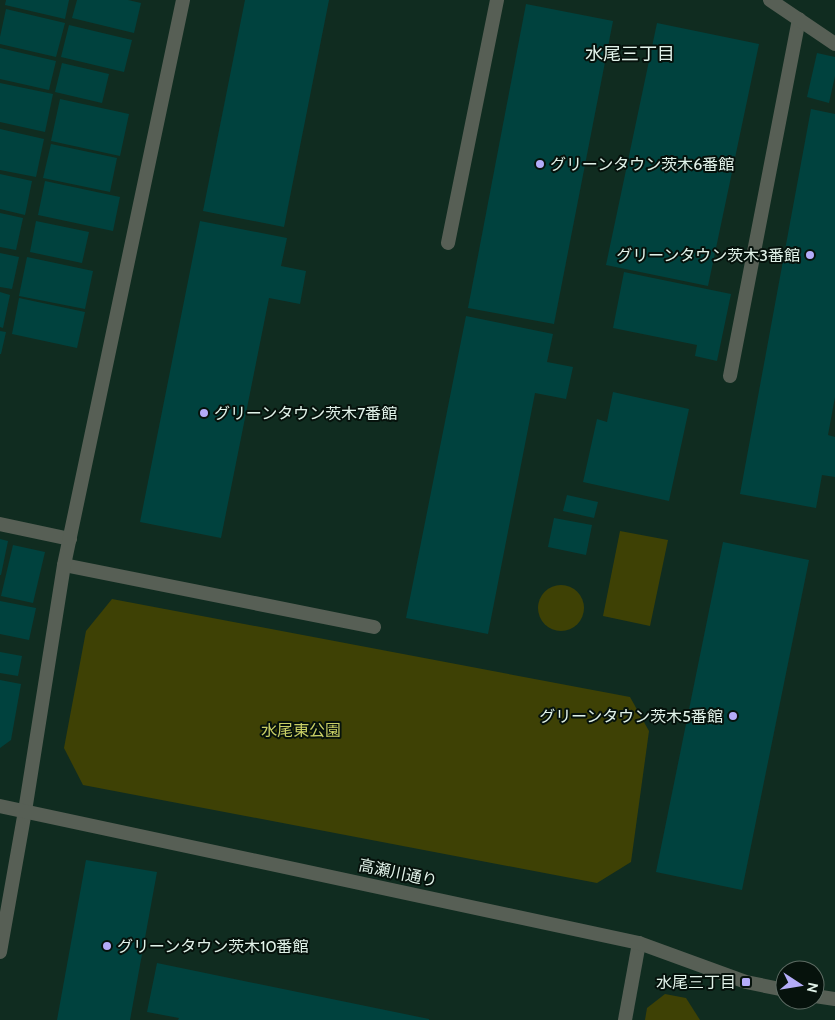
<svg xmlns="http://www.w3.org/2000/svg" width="835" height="1020" viewBox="0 0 835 1020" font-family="Cabin,'Noto Sans JP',sans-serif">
<rect width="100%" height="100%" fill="#102c20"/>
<g fill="#3e4105">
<polygon points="620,531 668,540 650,626 603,616"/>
<circle cx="561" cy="608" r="23"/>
<polygon points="112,599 630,697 649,731 631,862 597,883 83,785 64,748 86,631"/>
<polygon points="665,994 686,998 700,1020 645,1020 647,1008"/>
</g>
<g fill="#00423e">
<polygon points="6,0 69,0 65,19 5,5"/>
<polygon points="77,0 128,0 141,3 134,33 72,18"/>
<polygon points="245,0 329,0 284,227 203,211"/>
<polygon points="526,4 613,21 554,324 468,308"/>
<polygon points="6,9 65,23 56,57 0,44 0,37"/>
<polygon points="657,23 759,44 708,286 606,265"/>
<polygon points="69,25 132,40 124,72 61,57"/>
<polygon points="0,48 56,61 49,90 0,79"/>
<polygon points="817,53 835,57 835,76 829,103 807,97"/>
<polygon points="62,63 109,74 102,103 55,92"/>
<polygon points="0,83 53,94 45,132 0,122"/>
<polygon points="60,99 129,114 120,156 51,141"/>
<polygon points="811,109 835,114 835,397 828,435 835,437 835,477 822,475 816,508 740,494"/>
<polygon points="0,129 44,139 36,177 0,170"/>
<polygon points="51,144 117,158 110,192 43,178"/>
<polygon points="0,174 32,181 25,215 0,209"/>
<polygon points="45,181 120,197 113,231 38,215"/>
<polygon points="0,213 23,218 16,250 0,247"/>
<polygon points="36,221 89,232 82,263 30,252"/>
<polygon points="200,221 287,238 281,266 306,271 300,304 269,298 221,538 140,522"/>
<polygon points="0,253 19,257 12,289 0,287"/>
<polygon points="27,257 93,271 85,309 19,296"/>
<polygon points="624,272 731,294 717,361 695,356 697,345 613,328"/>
<polygon points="0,292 10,295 3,328 0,327"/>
<polygon points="19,298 85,312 77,348 12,334"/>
<polygon points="466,316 553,334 547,362 573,367 566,399 535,393 488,634 406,618"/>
<polygon points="0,331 6,332 1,354 0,354"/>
<polygon points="613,392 689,409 669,501 583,482 597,419 607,422"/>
<polygon points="567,495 598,502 594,518 563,511"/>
<polygon points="554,518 592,525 586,555 548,547"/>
<polygon points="0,539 8,541 1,575 0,575"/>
<polygon points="723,542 809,560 742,890 656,872"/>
<polygon points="13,545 45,552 33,603 1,596"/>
<polygon points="0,601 36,608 29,640 0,634"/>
<polygon points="0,652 22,656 18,676 0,673"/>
<polygon points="0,680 21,684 11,740 0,748"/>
<polygon points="86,860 157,872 130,1020 57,1020"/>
<polygon points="157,963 429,1019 429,1020 178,1020 179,1018 147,1012"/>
</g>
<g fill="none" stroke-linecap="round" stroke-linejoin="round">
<g stroke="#575f55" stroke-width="14">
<polyline points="448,243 497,0"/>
<polyline points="730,376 799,19"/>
<polyline points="64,565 374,627"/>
</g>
<g stroke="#575f55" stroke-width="14">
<polyline points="770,0 835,44"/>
<polyline points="0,524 70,539"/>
<polyline points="0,952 25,811 64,565 183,0"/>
<polyline points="625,1020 639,943"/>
</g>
<g stroke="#575f55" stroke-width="14">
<polyline points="0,806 639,943 746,982 785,990"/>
<polyline points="815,996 835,999"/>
</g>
</g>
<g fill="#b4acf9" stroke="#06120c" stroke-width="2">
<circle cx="540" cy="164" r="5"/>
<circle cx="810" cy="255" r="5"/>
<circle cx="204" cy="413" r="5"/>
<circle cx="733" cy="716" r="5"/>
<circle cx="107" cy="946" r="5"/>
<rect x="741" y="977" width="10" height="10" rx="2.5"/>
</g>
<g text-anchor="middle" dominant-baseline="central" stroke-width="4" stroke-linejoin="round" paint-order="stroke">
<g font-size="16" fill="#e1f2e9" stroke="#06120c" text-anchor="start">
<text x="550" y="164">グリーンタウン茨木6番館</text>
<text x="800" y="255" text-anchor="end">グリーンタウン茨木3番館</text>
<text x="214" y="413">グリーンタウン茨木7番館</text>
<text x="723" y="716" text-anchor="end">グリーンタウン茨木5番館</text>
<text x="117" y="946">グリーンタウン茨木10番館</text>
<text x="736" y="982" text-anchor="end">水尾三丁目</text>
</g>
<g font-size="16" fill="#c9cf65" stroke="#06120c">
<text x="301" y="730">水尾東公園</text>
</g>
<g font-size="16" fill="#e1f2e9" stroke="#06120c">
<text transform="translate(398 873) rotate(12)">高瀬川通り</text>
</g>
<g font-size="18" fill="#e1f2e9" stroke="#06120c">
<text x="630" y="54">水尾三丁目</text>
</g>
</g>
<g transform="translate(800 985) rotate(102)"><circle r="24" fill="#06120c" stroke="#5e6c64"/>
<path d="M0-4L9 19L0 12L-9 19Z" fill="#b4acf9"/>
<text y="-8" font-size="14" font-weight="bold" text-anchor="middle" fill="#e1f2e9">N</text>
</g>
</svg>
